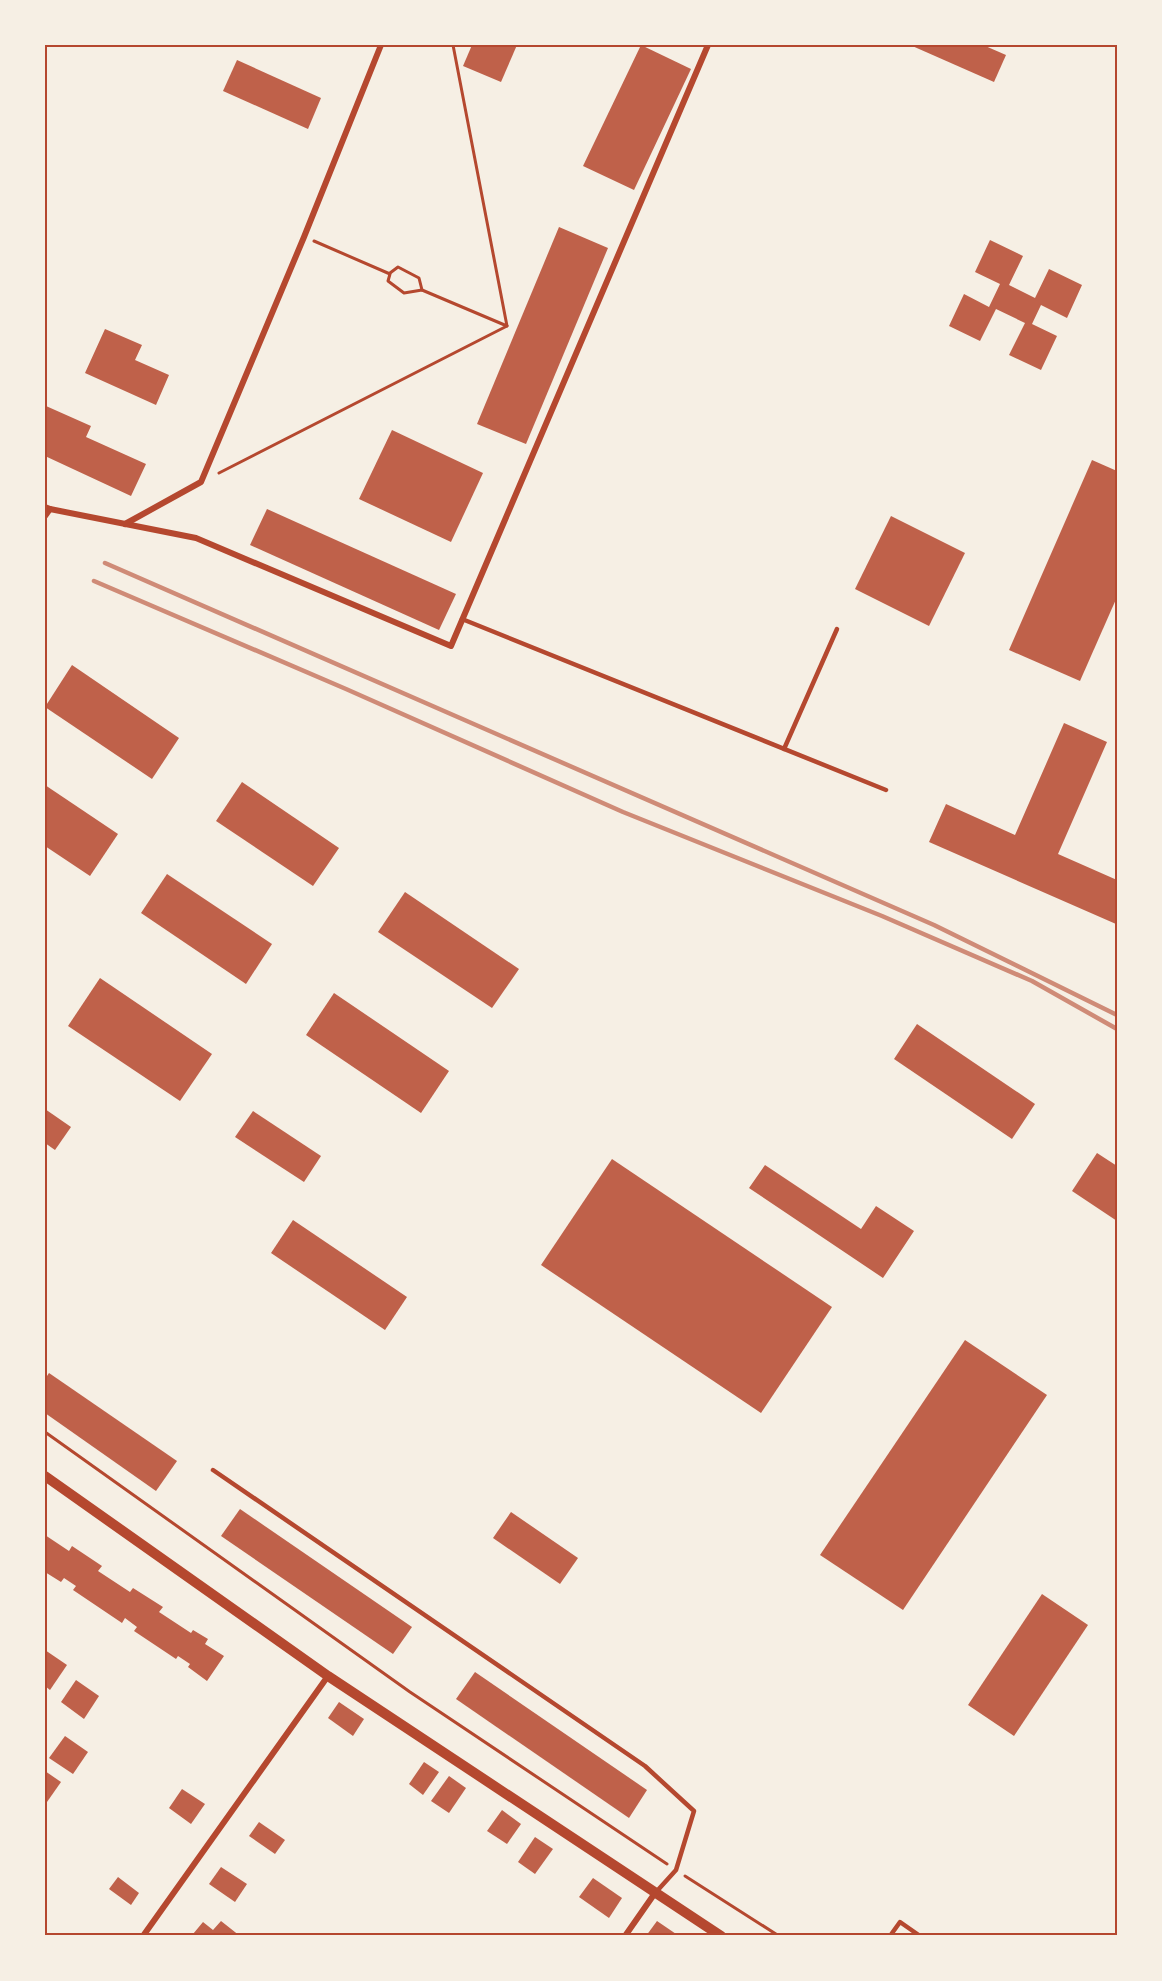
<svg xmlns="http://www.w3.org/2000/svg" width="1162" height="1981" viewBox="0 0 1162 1981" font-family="Montserrat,sans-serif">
<rect width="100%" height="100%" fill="#f6efe4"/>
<g fill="#bf614a">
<polygon points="472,45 517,45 501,82 463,66"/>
<polygon points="641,45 691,69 634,190 583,166"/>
<polygon points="910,45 983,45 1006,55 994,82"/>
<polygon points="237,60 321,98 308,129 223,91"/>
<polygon points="559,227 608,248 526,444 477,424"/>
<polygon points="990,240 1023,256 1009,285 1035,298 1049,269 1082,285 1067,318 1041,305 1032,324 1057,336 1041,370 1009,355 1025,323 996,309 980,341 949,326 964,294 989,307 1000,284 975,272"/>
<polygon points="105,329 142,345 135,360 169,375 156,405 85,373"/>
<polygon points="46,406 91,426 86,437 146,464 131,496 45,456"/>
<polygon points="392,430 483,473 451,542 359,499"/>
<polygon points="1092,460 1117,471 1117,597 1080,681 1009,650"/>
<polygon points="267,509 456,594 439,630 250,545"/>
<polygon points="891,516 965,553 929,626 855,589"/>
<polygon points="72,665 179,738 152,779 45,707"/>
<polygon points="1064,723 1107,742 1058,854 1117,880 1116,924 929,842 946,804 1015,835"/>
<polygon points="242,782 339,848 313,886 216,821"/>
<polygon points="45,785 118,834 90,876 45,846"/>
<polygon points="167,874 272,944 246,984 141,913"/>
<polygon points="405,892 519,969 492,1008 378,932"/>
<polygon points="100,978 212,1054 180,1101 68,1026"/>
<polygon points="334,993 449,1071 421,1113 306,1035"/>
<polygon points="917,1024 1035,1104 1012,1139 894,1059"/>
<polygon points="45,1109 71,1127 55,1150 45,1143"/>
<polygon points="253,1111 321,1156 304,1182 235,1137"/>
<polygon points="1097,1153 1117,1166 1117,1221 1072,1191"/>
<polygon points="612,1159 832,1307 761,1413 541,1265"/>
<polygon points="765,1165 861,1229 876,1206 914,1231 883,1278 749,1188"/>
<polygon points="293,1220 407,1297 385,1330 271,1253"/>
<polygon points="965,1340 1047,1395 903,1610 820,1555"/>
<polygon points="49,1373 177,1461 156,1491 45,1413 45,1379"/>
<polygon points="240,1509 412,1627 393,1654 221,1536"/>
<polygon points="511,1512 578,1558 560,1584 493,1538"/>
<polygon points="45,1535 69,1551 72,1546 102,1566 98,1571 130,1592 133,1588 163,1607 159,1612 191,1633 193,1630 208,1639 205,1644 224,1656 207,1681 188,1667 190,1664 178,1656 176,1659 134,1631 137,1627 125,1618 122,1623 73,1590 76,1586 64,1578 61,1582 45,1572"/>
<polygon points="1042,1594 1088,1625 1014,1736 968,1705"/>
<polygon points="45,1650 67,1665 50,1690 45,1686"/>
<polygon points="475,1672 647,1790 629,1818 456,1699"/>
<polygon points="76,1680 99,1696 84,1719 61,1702"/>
<polygon points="339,1702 364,1719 353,1736 328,1718"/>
<polygon points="65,1736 88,1752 73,1774 49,1758"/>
<polygon points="424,1762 439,1772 423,1795 409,1784"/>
<polygon points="45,1771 61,1782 47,1802 45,1800"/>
<polygon points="449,1776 466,1788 449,1813 431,1801"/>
<polygon points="182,1789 205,1804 191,1824 169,1808"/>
<polygon points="502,1810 521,1824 507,1844 487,1831"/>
<polygon points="259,1822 285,1840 275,1854 249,1836"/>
<polygon points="535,1837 553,1849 535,1874 518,1862"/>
<polygon points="221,1867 247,1884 235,1902 209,1884"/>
<polygon points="118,1877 139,1893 131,1905 109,1889"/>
<polygon points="593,1878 622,1898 609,1918 579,1897"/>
<polygon points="221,1921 240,1936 193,1934 203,1922 213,1930"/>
<polygon points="657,1921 679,1936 646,1936"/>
</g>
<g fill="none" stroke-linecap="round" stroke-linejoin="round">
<g stroke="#b5482f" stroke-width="3">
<polyline points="314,241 390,274 388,281 404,293 422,290 507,326"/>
<polyline points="390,273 398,267 419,278 422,290"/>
<polyline points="219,473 507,326 453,45"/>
<polyline points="45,1432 410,1692 667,1864"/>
<polyline points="685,1876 779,1936"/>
</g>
<g stroke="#b5482f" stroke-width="4.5">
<polyline points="462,619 886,790"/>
<polyline points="784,749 837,629"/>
<polyline points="213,1470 645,1766 694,1811 676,1870 657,1891"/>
<polyline points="890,1936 900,1922 920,1936"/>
</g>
<g stroke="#b5482f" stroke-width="6">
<polyline points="45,507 50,509 45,516"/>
<polyline points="50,509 196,538 451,646 708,45"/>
<polyline points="125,524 201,482 304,237 381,45"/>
<polyline points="143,1936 328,1676"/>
<polyline points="625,1936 655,1893"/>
</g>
<polyline stroke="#b5482f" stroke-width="10" points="45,1476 328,1676 721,1936"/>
<g stroke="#cf8b77" stroke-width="4.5">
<polyline points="105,563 934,925 1117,1015"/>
<polyline points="94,581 346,689 623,812 882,916 1032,981 1117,1029"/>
</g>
</g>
<rect width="1162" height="1981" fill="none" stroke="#f6efe4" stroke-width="93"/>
<rect x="46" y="46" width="1070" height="1888" fill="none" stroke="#b5482f" stroke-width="2"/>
</svg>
